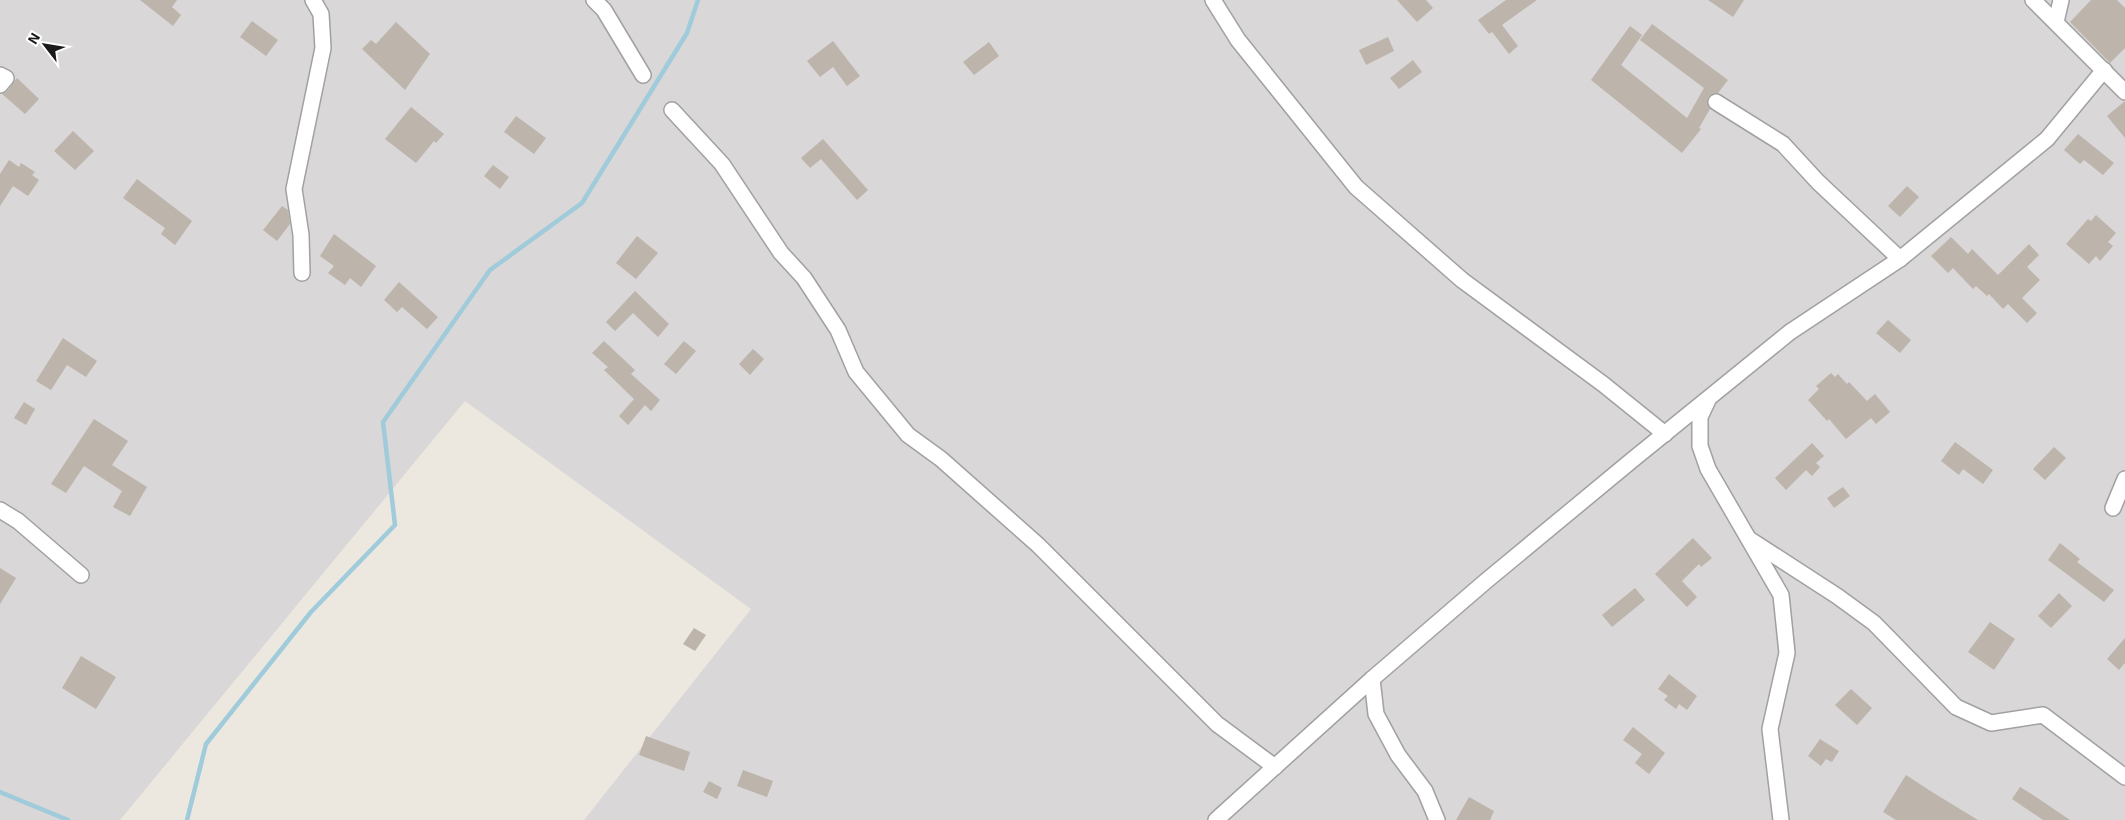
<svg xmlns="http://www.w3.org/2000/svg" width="2125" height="820" viewBox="0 0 2125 820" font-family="'Exo 2',sans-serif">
<rect width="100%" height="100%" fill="#ece8e0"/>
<polygon fill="#d9d7d7" points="0,0 2125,0 2125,820 584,820 751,609 465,401 120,820 0,820"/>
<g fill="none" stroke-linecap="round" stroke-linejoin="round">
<g stroke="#a0cbda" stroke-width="4.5">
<polyline points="0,792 68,820"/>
<polyline points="187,820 206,744 311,612 395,525 383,422 490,270 582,203 687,33 698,0"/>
</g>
</g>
<g fill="#bdb4ac">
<polygon points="140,0 177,0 172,7 181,15 173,26"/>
<polygon points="1397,0 1426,0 1433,8 1417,22"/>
<polygon points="1506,0 1537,0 1502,25 1518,46 1509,54 1492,32 1489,34 1478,20"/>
<polygon points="1708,0 1744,0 1733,17"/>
<polygon points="2091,0 2117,0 2125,8 2125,48 2110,63 2070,22"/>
<polygon points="252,21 278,40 266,56 240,37"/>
<polygon points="396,22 430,54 405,90 362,49 371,40 376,44"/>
<polygon points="1652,24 1728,80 1718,93 1712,94 1708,97 1707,102 1710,109 1699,128 1701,129 1682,153 1591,80 1630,26 1642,35 1621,65 1687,118 1704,88 1640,40"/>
<polygon points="1388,37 1394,51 1366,65 1359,50"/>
<polygon points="833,41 860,76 847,86 833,67 820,77 807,61"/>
<polygon points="989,42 999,56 974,75 963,62"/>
<polygon points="1413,60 1422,72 1399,89 1390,78"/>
<polygon points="17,78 39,99 25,114 2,94 7,91"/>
<polygon points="2125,101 2125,138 2107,116"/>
<polygon points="411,107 444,134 436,143 434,141 416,163 385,139"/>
<polygon points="516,116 546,138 534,154 504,132"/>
<polygon points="73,131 94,151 75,170 54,151"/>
<polygon points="2078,134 2114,163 2103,175 2084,160 2080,164 2064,150"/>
<polygon points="823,139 868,190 857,200 821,159 810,168 801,158"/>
<polygon points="9,160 19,167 21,163 35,172 32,175 39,180 28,196 13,186 0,206 0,174"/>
<polygon points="493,165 509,177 500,189 484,176"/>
<polygon points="137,179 192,221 175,245 161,234 165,228 123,198"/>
<polygon points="1907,186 1919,197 1900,217 1888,206"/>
<polygon points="282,206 288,210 290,224 277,241 263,230"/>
<polygon points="2096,215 2116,233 2108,242 2113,246 2100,261 2096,256 2089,264 2066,244 2088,219 2091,221"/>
<polygon points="334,234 376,266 361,287 350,278 345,285 328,273 334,266 320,256"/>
<polygon points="637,236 658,253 636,279 616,263"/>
<polygon points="1951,237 1968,254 1972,249 1998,275 2029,244 2039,255 2027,267 2040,280 2022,298 2037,313 2027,323 2008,304 2003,309 1989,294 1987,296 1976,286 1973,289 1953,268 1948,273 1931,256"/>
<polygon points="399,282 438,317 427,329 402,307 397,312 384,300"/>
<polygon points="635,291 669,324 658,337 633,313 615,331 606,322"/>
<polygon points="1888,320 1911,340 1900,353 1876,333"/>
<polygon points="63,338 97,361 86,377 67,365 51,390 36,381"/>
<polygon points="604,341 635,370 631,374 660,400 651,411 645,405 628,425 619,416 634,399 604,370 608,367 592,353"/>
<polygon points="684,341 696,351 676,374 664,364"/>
<polygon points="753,349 764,359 750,375 739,364"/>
<polygon points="1831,373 1835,377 1838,374 1847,384 1849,382 1867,401 1875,394 1890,412 1876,424 1871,418 1846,439 1829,419 1827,421 1808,400 1819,389 1816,386"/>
<polygon points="24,402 35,409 26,425 14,418"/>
<polygon points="94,419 128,441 112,465 147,487 130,516 113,507 122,491 84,466 66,493 51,484"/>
<polygon points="1955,442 1993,470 1983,484 1963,469 1959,475 1941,461"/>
<polygon points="1812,443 1824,456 1816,463 1820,467 1812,476 1806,470 1786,490 1775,478"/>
<polygon points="2054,447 2066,458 2045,480 2033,469"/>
<polygon points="1843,487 1850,496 1834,508 1827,498"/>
<polygon points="1693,538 1712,558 1701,567 1699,564 1682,581 1697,597 1687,607 1655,574"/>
<polygon points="2060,543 2080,559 2077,562 2114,590 2104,602 2048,560"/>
<polygon points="0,568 16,578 0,604"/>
<polygon points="1635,588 1645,600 1612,627 1602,615"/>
<polygon points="2059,593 2072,606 2051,628 2038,616"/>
<polygon points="1990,622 2015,639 1994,670 1968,652"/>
<polygon points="694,628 706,635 695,651 683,644"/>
<polygon points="2125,638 2125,663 2119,670 2107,659"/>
<polygon points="81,656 116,677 96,709 62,688"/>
<polygon points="1669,674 1697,696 1687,710 1679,704 1676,709 1664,700 1668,696 1658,689"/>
<polygon points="1851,689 1872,708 1857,725 1835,705"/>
<polygon points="1633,727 1665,753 1649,774 1635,763 1642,754 1623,740"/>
<polygon points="646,736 690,752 684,771 639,755"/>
<polygon points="1820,739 1839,751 1832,762 1826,759 1821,766 1808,756"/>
<polygon points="743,770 773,781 767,797 737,786"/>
<polygon points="1906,775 1932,792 1978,820 1896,820 1883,812"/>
<polygon points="709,781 722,788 717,799 703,792"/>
<polygon points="2020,787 2030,793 2070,820 2043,820 2012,799"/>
<polygon points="1469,797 1494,811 1490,820 1456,820"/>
</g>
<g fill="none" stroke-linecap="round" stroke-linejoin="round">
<g stroke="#a1a1a1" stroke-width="18">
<g id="street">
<polyline points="594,0 604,10 643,75"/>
<polyline points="1213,0 1238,40 1356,187 1462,280 1603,384 1665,434"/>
<polyline points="2033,0 2125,92"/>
<polyline points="2056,22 2061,0"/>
<polyline points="0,75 6,78 0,85"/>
<polyline points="1716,102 1783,144 1818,182 1900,259"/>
<polyline points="672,110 722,164 781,253 804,278 838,330 856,372 908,435 941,459 1038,545 1217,724 1275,767"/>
<polyline points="302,273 301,235 294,189 323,48 321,14 313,0"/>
<polyline points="1708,400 1700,417 1700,446 1708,469 1781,595 1787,653 1770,729 1781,820"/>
<polyline points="2113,508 2125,479"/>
<polyline points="0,510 18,521 81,575"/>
<polyline points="1749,539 1837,596 1874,623 1956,707 1991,723 2043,715 2125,777"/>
<polyline points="1372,679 1376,714 1398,755 1425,791 1437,820"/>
<polyline points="1216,820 1372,679 1486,581 1631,461 1790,332 1900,259 2047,139 2104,70"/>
</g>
</g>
<use href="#street" stroke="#fff" stroke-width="15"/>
</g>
<g transform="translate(45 45) rotate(301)" stroke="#ffffff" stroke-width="4" paint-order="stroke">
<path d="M0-4L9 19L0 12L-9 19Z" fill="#1a1a1a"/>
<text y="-8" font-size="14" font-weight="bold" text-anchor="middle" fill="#1a1a1a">N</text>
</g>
</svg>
